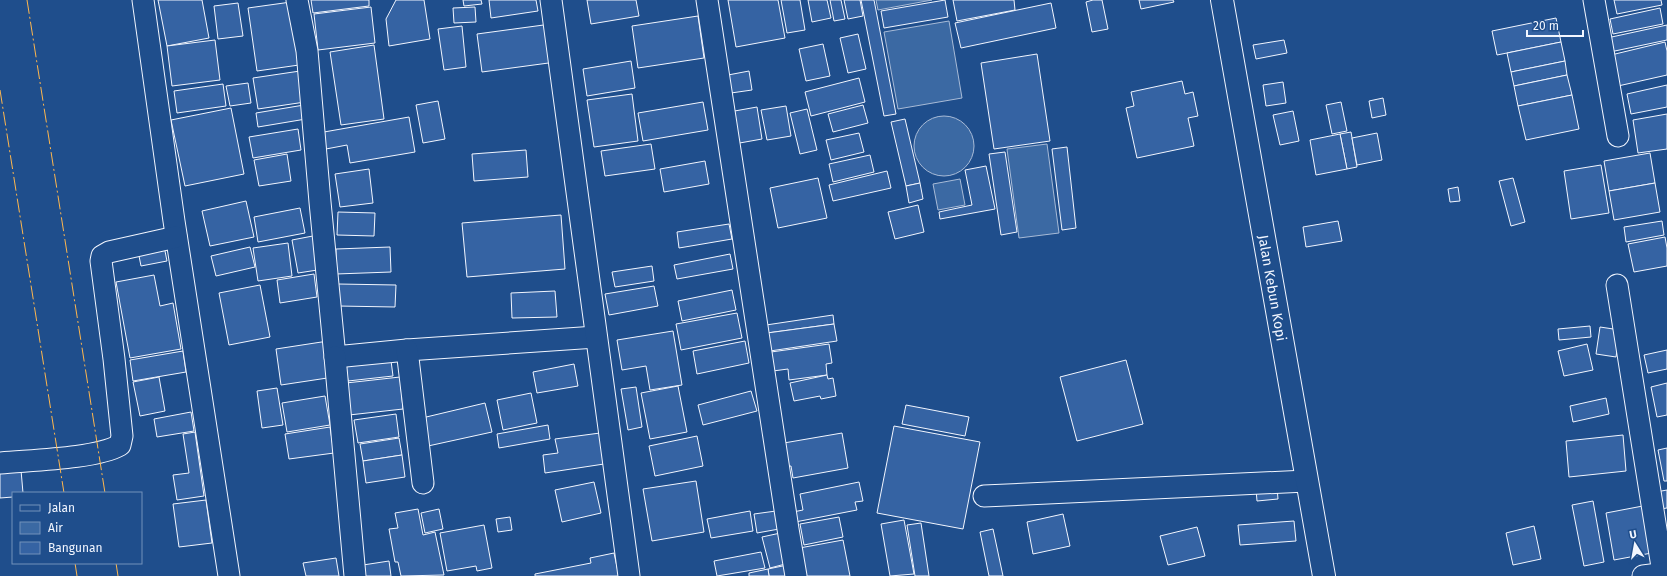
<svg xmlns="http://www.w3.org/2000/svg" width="1667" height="576" viewBox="0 0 1667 576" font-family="'Fira Sans',sans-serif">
<rect width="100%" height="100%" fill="#1f4e8c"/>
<g fill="#3b69a3" stroke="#a8bbd7">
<polygon points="876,0 932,0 878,10"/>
<polygon points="949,21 962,98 898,109 884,32"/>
<circle cx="944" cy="146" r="30"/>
<polygon points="1047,144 1059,233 1019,238 1007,149"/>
<polygon points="960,179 965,205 938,210 933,184"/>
</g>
<g fill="#3563a3" stroke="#f2f6ff">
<polygon points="158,0 202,0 209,38 167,46"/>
<polygon points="311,0 369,0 369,6 313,13"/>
<polygon points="396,0 424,0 430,39 389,46 386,19"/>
<polygon points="463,0 481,0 482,4 464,6"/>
<polygon points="489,0 536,0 538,11 491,18"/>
<polygon points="587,0 636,0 639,16 591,24"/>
<polygon points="728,0 778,0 785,38 736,47"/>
<polygon points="781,0 800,0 805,30 787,33"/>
<polygon points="808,0 827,0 831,18 812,22"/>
<polygon points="830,0 841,0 845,19 834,21"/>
<polygon points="844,0 860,0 863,16 848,19"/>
<polygon points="861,0 874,0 896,114 884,116"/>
<polygon points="945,0 948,17 884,28 881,11"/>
<polygon points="953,0 1014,0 1015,10 957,21"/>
<polygon points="1093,0 1102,0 1108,29 1092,32 1086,2"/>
<polygon points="1139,0 1173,0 1174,2 1141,9"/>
<polygon points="1614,0 1661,0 1662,5 1617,14"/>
<polygon points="291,2 299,65 257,71 248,8"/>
<polygon points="238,3 243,36 218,39 214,6"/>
<polygon points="1051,3 1056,28 961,48 955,23"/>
<polygon points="371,7 375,43 318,50 314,14"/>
<polygon points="475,7 476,22 454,23 453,8"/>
<polygon points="1660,8 1663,24 1613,34 1610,19"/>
<polygon points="698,16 704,58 638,68 632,26"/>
<polygon points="1556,18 1561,42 1497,55 1492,31"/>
<polygon points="551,24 556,62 482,72 477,34"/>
<polygon points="1667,25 1667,40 1610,52 1607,38"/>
<polygon points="462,26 466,67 444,70 438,29"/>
<polygon points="858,34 866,69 848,73 840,38"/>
<polygon points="215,40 220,80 172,86 167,46"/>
<polygon points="1284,40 1287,53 1256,59 1253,45"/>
<polygon points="1561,42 1565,61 1511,72 1507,53"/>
<polygon points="1665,42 1667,51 1667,75 1618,86 1611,55"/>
<polygon points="823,44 830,76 806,81 799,49"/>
<polygon points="374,45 384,119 341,125 330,52"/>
<polygon points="1037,54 1050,141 994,149 981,63"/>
<polygon points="631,61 635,88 587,96 583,69"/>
<polygon points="1565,61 1567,75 1514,86 1511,72"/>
<polygon points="300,71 305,102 258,109 253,78"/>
<polygon points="749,71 752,90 731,93 728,75"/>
<polygon points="1567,75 1572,95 1518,106 1514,86"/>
<polygon points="859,78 865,102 811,116 805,92"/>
<polygon points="1182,81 1185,94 1193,92 1198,116 1188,118 1194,146 1137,158 1126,108 1134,106 1131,92"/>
<polygon points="1283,82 1286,103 1266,106 1263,85"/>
<polygon points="248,83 251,103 230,106 226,86"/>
<polygon points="223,84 226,106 177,113 174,91"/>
<polygon points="1667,85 1667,107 1631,114 1627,94"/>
<polygon points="632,94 638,141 594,147 587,100"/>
<polygon points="1572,95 1579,129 1526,140 1518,106"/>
<polygon points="1383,98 1386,115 1372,118 1369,101"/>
<polygon points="438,101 445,139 423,143 416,105"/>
<polygon points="703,102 708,130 643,141 638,113"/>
<polygon points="1341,102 1347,131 1332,134 1326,105"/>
<polygon points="304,105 306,119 258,127 256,113"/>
<polygon points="863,105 868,123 833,132 828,114"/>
<polygon points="786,106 791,136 767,140 761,110"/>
<polygon points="757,107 762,139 734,144 729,112"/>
<polygon points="231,108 244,174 185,186 171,120"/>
<polygon points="807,109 817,150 800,154 790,113"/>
<polygon points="1293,111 1299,141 1280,145 1273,115"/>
<polygon points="1667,114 1667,149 1638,153 1633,120"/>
<polygon points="409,117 415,152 350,163 347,145 326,149 324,132"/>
<polygon points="905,119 920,183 906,186 891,122"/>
<polygon points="298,129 301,150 253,158 249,137"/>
<polygon points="1351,132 1357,167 1347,169 1340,134"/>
<polygon points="859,133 864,152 831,160 826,140"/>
<polygon points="1377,133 1382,160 1357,165 1352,138"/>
<polygon points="1340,134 1347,169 1316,175 1310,140"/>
<polygon points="651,144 655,169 605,176 601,151"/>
<polygon points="1067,147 1076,228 1062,230 1052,149"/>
<polygon points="526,150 528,177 474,181 472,154"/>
<polygon points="1005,152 1017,232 1001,235 989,154"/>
<polygon points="1650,153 1655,183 1609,191 1604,161"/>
<polygon points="287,154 291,181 259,186 254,160"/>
<polygon points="870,155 874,172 833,182 829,164"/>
<polygon points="705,161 709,184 664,192 660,169"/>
<polygon points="1601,165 1609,213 1571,219 1564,171"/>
<polygon points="986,166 995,209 940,219 939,212 972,205 965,170"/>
<polygon points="369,169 373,203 340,207 335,174"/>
<polygon points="887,171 891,188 833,201 829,185"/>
<polygon points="818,178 827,218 778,228 770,188"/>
<polygon points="1513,178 1525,222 1511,226 1499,181"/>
<polygon points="920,183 923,199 909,203 906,186"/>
<polygon points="1655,183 1660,212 1614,220 1609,191"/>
<polygon points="1458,187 1460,201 1450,202 1448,189"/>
<polygon points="246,201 254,237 210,246 202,211"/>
<polygon points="918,205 924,232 895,239 888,212"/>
<polygon points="300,208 305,233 258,242 254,217"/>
<polygon points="338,212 375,213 374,236 337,235"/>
<polygon points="561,215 565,269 467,277 462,223"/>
<polygon points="1338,221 1342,241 1306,247 1303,227"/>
<polygon points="1662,221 1664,235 1626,242 1624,227"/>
<polygon points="729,224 732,239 679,248 677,232"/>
<polygon points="318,235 324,269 298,273 292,240"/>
<polygon points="1665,237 1667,248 1667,266 1634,272 1628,244"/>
<polygon points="288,243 292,276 258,281 253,248"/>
<polygon points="164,246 167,261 141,266 138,251"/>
<polygon points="250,247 255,267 216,276 211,256"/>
<polygon points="390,247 391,272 336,274 336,249"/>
<polygon points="730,254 733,269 677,279 674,265"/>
<polygon points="652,266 654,281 615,287 612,272"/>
<polygon points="314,274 317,297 280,303 277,280"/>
<polygon points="154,275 160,306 173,303 181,349 130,358 116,282"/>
<polygon points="338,284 396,285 395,307 338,306"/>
<polygon points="260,285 270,337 229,345 219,293"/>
<polygon points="654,286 658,306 609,315 605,294"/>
<polygon points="732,290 736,310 682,321 678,301"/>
<polygon points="555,291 557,317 512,318 511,293"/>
<polygon points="737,313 742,338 681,350 676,324"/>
<polygon points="833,315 834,324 767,333 766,325"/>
<polygon points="834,324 837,341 770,351 767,333"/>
<polygon points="1590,326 1591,337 1559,340 1558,329"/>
<polygon points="1600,327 1620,330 1616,357 1596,354"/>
<polygon points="673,331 682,385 650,390 646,366 622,370 617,340"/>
<polygon points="328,341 334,377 281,385 276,349"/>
<polygon points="745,341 749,363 697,374 693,351"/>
<polygon points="829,344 832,363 826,364 827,375 789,380 788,369 773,371 771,352"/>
<polygon points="1587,344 1593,370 1564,376 1558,351"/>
<polygon points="1667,350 1667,369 1648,373 1644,355"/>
<polygon points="183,351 186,372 133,381 130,360"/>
<polygon points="390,353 393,376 348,381 345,358"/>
<polygon points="1126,360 1143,424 1077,441 1060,377"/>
<polygon points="574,364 578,386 537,393 533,372"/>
<polygon points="827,375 828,379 833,378 836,396 821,399 820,396 794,401 790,383"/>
<polygon points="159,377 165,411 140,416 133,382"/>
<polygon points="400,377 403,409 349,415 346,383"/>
<polygon points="1667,383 1667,415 1657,417 1651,387"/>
<polygon points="678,386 687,432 650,439 641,393"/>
<polygon points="636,387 642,427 628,430 621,389"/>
<polygon points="277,388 283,425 262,428 257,391"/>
<polygon points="751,391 757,411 703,425 698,405"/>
<polygon points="531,393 537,423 503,430 497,400"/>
<polygon points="325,396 330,425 287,432 282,403"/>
<polygon points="1606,398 1609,414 1573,422 1570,406"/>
<polygon points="485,403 492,432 428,446 422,418"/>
<polygon points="906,405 969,417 965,436 902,424"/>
<polygon points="191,412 194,431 157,437 154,419"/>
<polygon points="396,414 399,437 358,443 354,420"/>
<polygon points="548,425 550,439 499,448 497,434"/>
<polygon points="894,426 980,442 963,529 877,513"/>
<polygon points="330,427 334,453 289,459 285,434"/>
<polygon points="195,432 204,496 177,500 173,475 189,473 183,434"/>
<polygon points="600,433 604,464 545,473 543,455 558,453 555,439"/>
<polygon points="842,433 848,468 793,478 791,466 782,467 778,444"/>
<polygon points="1623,435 1626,471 1569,477 1566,441"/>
<polygon points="697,436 703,466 655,476 649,446"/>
<polygon points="399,438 402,455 363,461 360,444"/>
<polygon points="1667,448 1667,481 1664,481 1658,450"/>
<polygon points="402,455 405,477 366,483 363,461"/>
<polygon points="21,470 23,493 13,493 13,497 0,498 0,471"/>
<polygon points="696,481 704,532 652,541 643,489"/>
<polygon points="594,482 601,513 562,522 555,490"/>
<polygon points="859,482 863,501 855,502 857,510 790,523 788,513 803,510 800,494"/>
<polygon points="1277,487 1278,499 1257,501 1256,489"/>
<polygon points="1667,490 1667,508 1660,509 1656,492"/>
<polygon points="206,500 212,543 179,547 173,504"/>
<polygon points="1593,501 1604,562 1584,566 1572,505"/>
<polygon points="1648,505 1657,552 1614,560 1606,513"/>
<polygon points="418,509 423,535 435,532 444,575 401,576 398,562 395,562 389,529 398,528 395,513"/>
<polygon points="439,509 443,529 425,533 421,513"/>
<polygon points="750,511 753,531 711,538 707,519"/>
<polygon points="776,511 779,529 757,533 754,514"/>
<polygon points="1063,514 1070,546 1033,554 1027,522"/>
<polygon points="510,517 512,530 498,532 496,519"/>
<polygon points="839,517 843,537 804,545 800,524"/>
<polygon points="904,520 914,574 890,576 881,524"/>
<polygon points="1294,521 1296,541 1240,545 1238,525"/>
<polygon points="921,523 929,576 915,576 907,525"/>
<polygon points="484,525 492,568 477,571 476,566 447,571 440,533"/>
<polygon points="1534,526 1541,559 1513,565 1506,533"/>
<polygon points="1197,527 1205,556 1168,565 1160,536"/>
<polygon points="993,529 1003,576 989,576 980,532"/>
<polygon points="785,532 793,562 770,568 762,537"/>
<polygon points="843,540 850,576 800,576 794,549"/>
<polygon points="761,552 765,568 717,576 714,561"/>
<polygon points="614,553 619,576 535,576 535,574 591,563 590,558"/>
<polygon points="336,558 339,576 306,576 303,563"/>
<polygon points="389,561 391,576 364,576 363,565"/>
<polygon points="792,564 794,576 769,576 768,569"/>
<polygon points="768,569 769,576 749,576 749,573"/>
</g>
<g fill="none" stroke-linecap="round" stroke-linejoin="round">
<g stroke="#f2f6ff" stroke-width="23">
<g id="minor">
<polyline points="143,0 174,221 229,576"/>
<polyline points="297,0 307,51 320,202 335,357 407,350 596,337"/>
<polyline points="551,0 629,576"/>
<polyline points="707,0 788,529 796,576"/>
<polyline points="1594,0 1618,136"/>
<polyline points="1617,285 1663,573"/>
<polyline points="407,350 423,483"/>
<polyline points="335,357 355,576"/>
<path d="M0 463C31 460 95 459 120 445L122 436 114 359 101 261 102 256 109 252 176 237"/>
<polyline points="984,496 1306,481"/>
<polyline points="1643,576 1667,573"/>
</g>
</g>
<g stroke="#f2f6ff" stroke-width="24">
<polyline id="major" points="1222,0 1324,576"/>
</g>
<use href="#minor" stroke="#1f4e8c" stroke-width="21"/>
<use href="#major" stroke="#1f4e8c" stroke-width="22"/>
<g stroke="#ffb74d" stroke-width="1" stroke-dasharray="14 3 2 3" stroke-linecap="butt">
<polyline points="27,0 105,493"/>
<polyline points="0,90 64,493"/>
<polyline points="75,563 77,576"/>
<polyline points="116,563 118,576"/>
</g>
</g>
<g text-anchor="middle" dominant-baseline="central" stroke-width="3" stroke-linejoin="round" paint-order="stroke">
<g font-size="14" fill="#f2f6ff" stroke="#1f4e8c">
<text transform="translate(1272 288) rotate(80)">Jalan Kebun Kopi</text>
</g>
</g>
<rect x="12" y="492" width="130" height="72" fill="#1f4e8c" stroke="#7391ba"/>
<rect x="20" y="505" width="20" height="6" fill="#1f4e8c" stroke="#7391ba"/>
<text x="48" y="512" font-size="12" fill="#f2f6ff">Jalan</text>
<rect x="20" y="522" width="20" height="12" fill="#3b69a3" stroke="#7391ba"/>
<text x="48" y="532" font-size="12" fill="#f2f6ff">Air</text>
<rect x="20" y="542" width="20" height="12" fill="#3563a3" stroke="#7391ba"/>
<text x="48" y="552" font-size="12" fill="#f2f6ff">Bangunan</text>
<g transform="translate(1635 544) rotate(349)" stroke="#1f4e8c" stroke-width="3" paint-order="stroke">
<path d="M0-3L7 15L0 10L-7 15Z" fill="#f2f6ff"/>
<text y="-6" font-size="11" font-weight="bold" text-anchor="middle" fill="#f2f6ff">U</text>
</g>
<path d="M1527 30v6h56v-6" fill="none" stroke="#f2f6ff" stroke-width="2"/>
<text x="1533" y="30" font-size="12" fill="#f2f6ff" stroke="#1f4e8c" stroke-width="3" paint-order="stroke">20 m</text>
</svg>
